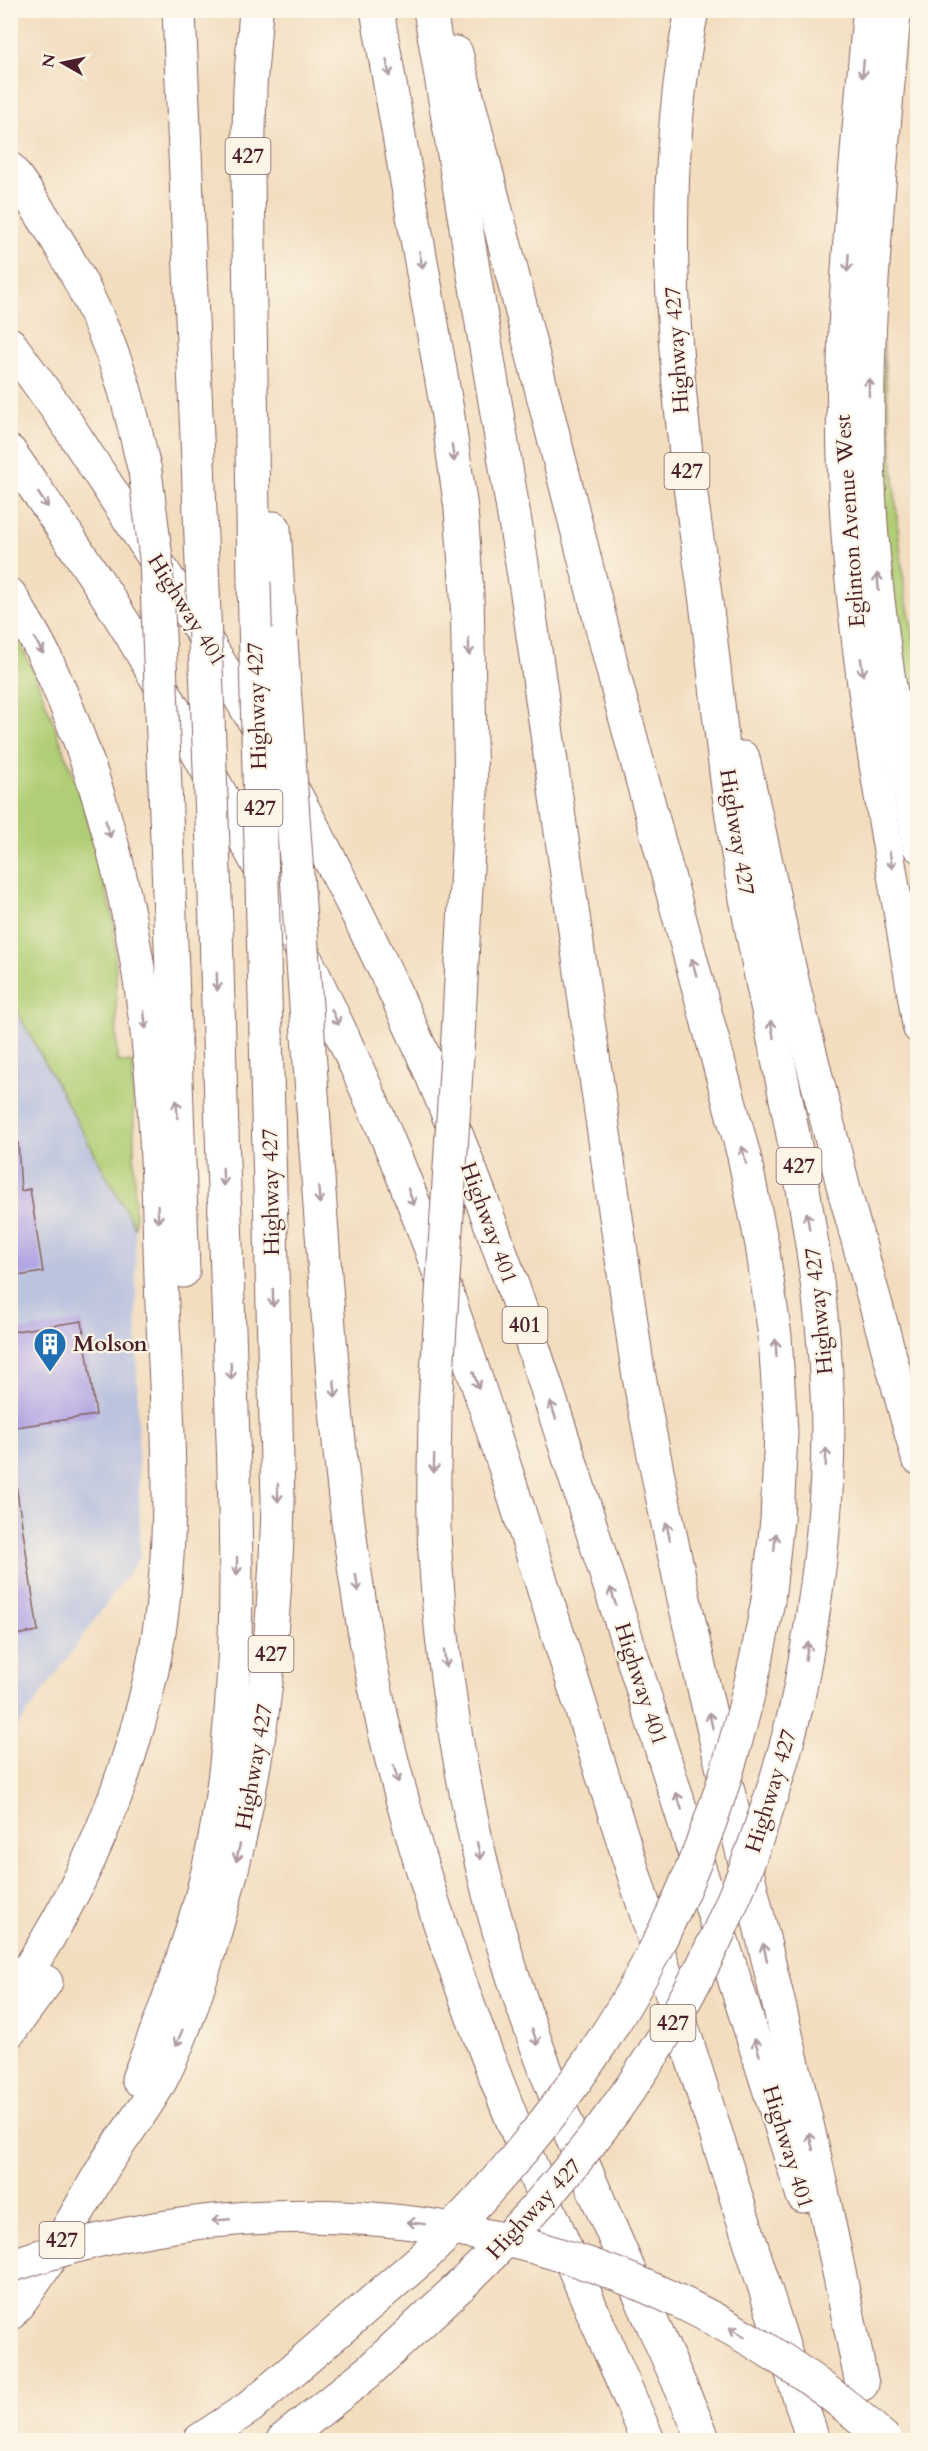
<svg xmlns="http://www.w3.org/2000/svg" width="928" height="2451" viewBox="0 0 928 2451" font-family="Cardo,serif">
<rect width="100%" height="100%" fill="#fcf5e5"/>
<filter id="ink" filterUnits="userSpaceOnUse"><feTurbulence type="fractalNoise" baseFrequency=".0167" numOctaves="2"/><feDisplacementMap in="SourceGraphic" scale="12" xChannelSelector="R" yChannelSelector="G"/><feConvolveMatrix kernelMatrix="1 2 1 2 8 2 1 2 1" color-interpolation-filters="sRGB"/></filter>
<filter id="wash" filterUnits="userSpaceOnUse"><feTurbulence type="fractalNoise" baseFrequency=".008" numOctaves="4" result="noise"/><feDisplacementMap in="SourceGraphic" scale="24" xChannelSelector="R" yChannelSelector="G"/><feGaussianBlur stdDeviation="1.35" result="paint"/><feColorMatrix in="noise" values="0 0 0 0 0 0 0 0 0 0 0 0 0 0 0 0 0 1.4 0 .05"/><feComposite in="paint" operator="in"/></filter>
<g filter="url(#wash)">
<rect width="100%" height="100%" fill="#f2ddbf"/>
<polygon fill="#bcc3de" points="11,1000 135,1228 140,1557 11,1736"/>
<g fill="#b0ce75" stroke="#7d7650" stroke-width="1.5">
<polygon points="883,343 898,528 905,591 917,654 917,789 882,515"/>
<polygon points="10,622 36,677 83,801 115,926 117,1061 133,1063 135,1228 11,1000"/>
</g>
<g id="blocks">
<g fill="#aea0e4">
<polygon points="10,1138 18,1143 21,1191 30,1189 43,1272 10,1277"/>
<polygon points="82,1321 96,1415 10,1428 10,1332"/>
<polygon points="16,1485 38,1631 10,1636 10,1486"/>
</g>
</g>
</g>
<g filter="url(#ink)">
<use href="#blocks" fill-opacity="0" stroke="#85625f" stroke-width="1.5"/>
<g fill="none" stroke-linecap="round" stroke-linejoin="round">
<g stroke="#85625f" stroke-width="32">
<g id="primary">
<path d="M868 10C856 152 840 294 842 436 845 634 887 833 918 1028"/>
<path d="M896 10C882 172 863 334 871 496 876 614 899 731 918 847"/>
</g>
</g>
<g stroke="#85625f" stroke-width="35">
<g id="motorway">
<polyline points="179,10 198,461"/>
<polyline points="377,10 447,410 461,509 467,594 471,792 457,1055"/>
<path d="M430 10 527 594 638 1371C684 1625 749 1873 807 2124 827 2210 844 2297 862 2384"/>
<path d="M692 10C655 195 674 382 701 567 714 652 720 738 733 823 762 1013 818 1199 827 1392 832 1497 817 1605 796 1708"/>
<polyline points="456,53 619,694 744,1156 762,1245 775,1336 781,1432 777,1520 768,1600"/>
<path d="M10 169C55 230 93 298 118 369 130 402 136 437 145 471"/>
<polyline points="10,344 62,416 187,608 263,736"/>
<path d="M10 452C47 506 85 559 119 615 148 661 173 708 199 755 272 886 339 1020 396 1159 439 1264 474 1372 509 1480L813 2440"/>
<polyline points="274,528 281,642"/>
<polyline points="254,582 248,176 250,87 256,10"/>
<path d="M10 595C22 616 36 637 46 659 111 799 143 953 154 1106 159 1172 159 1238 162 1304 168 1425 178 1550 152 1670 126 1788 80 1898 10 1997"/>
<polyline points="743,758 792,980 845,1193 918,1458"/>
<path d="M288 781C345 885 398 992 443 1102 510 1262 560 1431 613 1596 677 1796 740 1996 803 2196"/>
<polyline points="169,890 183,1271"/>
<path d="M315 1137C330 1335 339 1538 385 1732 443 1978 549 2209 648 2440"/>
<path d="M435 1406C435 1454 432 1504 435 1552 442 1672 462 1790 492 1906 542 2090 628 2265 704 2440"/>
<polyline points="10,2031 46,1982"/>
<path d="M138 2079C170 1998 202 1914 217 1827 244 1671 236 1515 230 1358 225 1213 219 1068 216 923"/>
<path d="M10 2314C48 2268 75 2216 105 2165 123 2136 146 2109 162 2078 184 2034 199 1985 213 1938 257 1793 275 1652 278 1501L266 1034"/>
<polyline points="200,2440 250,2407 425,2256"/>
<polyline points="283,2440 368,2372 461,2285"/>
</g>
</g>
<use href="#primary" stroke="#fff" stroke-width="30"/>
<use href="#motorway" stroke="#fff" stroke-width="33"/>
<g stroke="#85625f" stroke-width="35" stroke-linecap="butt">
<g id="motorway-bridge">
<polyline points="198,461 216,923"/>
<polyline points="145,471 156,558 169,890"/>
<polyline points="254,582 266,1034"/>
<polyline points="281,642 315,1137"/>
<polyline points="435,1406 457,1055"/>
<path d="M425 2256C619 2065 720 1869 768 1600"/>
<path d="M10 2266C315 2161 645 2224 886 2440"/>
<path d="M461 2285C637 2116 737 1945 796 1708"/>
</g>
</g>
<use href="#motorway-bridge" stroke="#fff" stroke-width="33"/>
</g>
<defs><path id="oneway-shaft" d="M-6 0H5M1.5-3L5.5 0L1.5 3" fill="none" stroke-width="1.6" stroke-linecap="round" stroke-linejoin="round" transform="scale(1.5)"/></defs>
<g stroke="#ae9aa0">
<use href="#oneway-shaft" transform="translate(388 68) rotate(80)"/>
<use href="#oneway-shaft" transform="translate(863 69) rotate(95)"/>
<use href="#oneway-shaft" transform="translate(421 260) rotate(80)"/>
<use href="#oneway-shaft" transform="translate(848 263) rotate(94)"/>
<use href="#oneway-shaft" transform="translate(869 387) rotate(-89)"/>
<use href="#oneway-shaft" transform="translate(453 453) rotate(82)"/>
<use href="#oneway-shaft" transform="translate(43 500) rotate(56)"/>
<use href="#oneway-shaft" transform="translate(878 582) rotate(-95)"/>
<use href="#oneway-shaft" transform="translate(39 646) rotate(61)"/>
<use href="#oneway-shaft" transform="translate(469 647) rotate(88)"/>
<use href="#oneway-shaft" transform="translate(862 667) rotate(82)"/>
<use href="#oneway-shaft" transform="translate(108 829) rotate(74)"/>
<use href="#oneway-shaft" transform="translate(891 860) rotate(81)"/>
<use href="#oneway-shaft" transform="translate(694 967) rotate(-105)"/>
<use href="#oneway-shaft" transform="translate(217 982) rotate(89)"/>
<use href="#oneway-shaft" transform="translate(335 1017) rotate(65)"/>
<use href="#oneway-shaft" transform="translate(145 1020) rotate(84)"/>
<use href="#oneway-shaft" transform="translate(772 1029) rotate(-101)"/>
<use href="#oneway-shaft" transform="translate(177 1109) rotate(-92)"/>
<use href="#oneway-shaft" transform="translate(744 1155) rotate(-103)"/>
<use href="#oneway-shaft" transform="translate(223 1177) rotate(88)"/>
<use href="#oneway-shaft" transform="translate(319 1195) rotate(86)"/>
<use href="#oneway-shaft" transform="translate(411 1197) rotate(70)"/>
<use href="#oneway-shaft" transform="translate(158 1214) rotate(87)"/>
<use href="#oneway-shaft" transform="translate(808 1221) rotate(-99)"/>
<use href="#oneway-shaft" transform="translate(273 1298) rotate(89)"/>
<use href="#oneway-shaft" transform="translate(776 1348) rotate(-93)"/>
<use href="#oneway-shaft" transform="translate(231 1371) rotate(88)"/>
<use href="#oneway-shaft" transform="translate(476 1380) rotate(72)"/>
<use href="#oneway-shaft" transform="translate(335 1389) rotate(85)"/>
<use href="#oneway-shaft" transform="translate(553 1410) rotate(-108)"/>
<use href="#oneway-shaft" transform="translate(826 1457) rotate(-88)"/>
<use href="#oneway-shaft" transform="translate(434 1464) rotate(91)"/>
<use href="#oneway-shaft" transform="translate(278 1493) rotate(89)"/>
<use href="#oneway-shaft" transform="translate(668 1531) rotate(-101)"/>
<use href="#oneway-shaft" transform="translate(775 1542) rotate(-84)"/>
<use href="#oneway-shaft" transform="translate(237 1566) rotate(90)"/>
<use href="#oneway-shaft" transform="translate(357 1583) rotate(82)"/>
<use href="#oneway-shaft" transform="translate(613 1596) rotate(-108)"/>
<use href="#oneway-shaft" transform="translate(807 1651) rotate(-80)"/>
<use href="#oneway-shaft" transform="translate(445 1659) rotate(83)"/>
<use href="#oneway-shaft" transform="translate(711 1721) rotate(-103)"/>
<use href="#oneway-shaft" transform="translate(396 1774) rotate(75)"/>
<use href="#oneway-shaft" transform="translate(679 1801) rotate(-108)"/>
<use href="#oneway-shaft" transform="translate(479 1851) rotate(77)"/>
<use href="#oneway-shaft" transform="translate(238 1853) rotate(102)"/>
<use href="#oneway-shaft" transform="translate(765 1952) rotate(-103)"/>
<use href="#oneway-shaft" transform="translate(535 2037) rotate(71)"/>
<use href="#oneway-shaft" transform="translate(179 2038) rotate(113)"/>
<use href="#oneway-shaft" transform="translate(757 2047) rotate(-107)"/>
<use href="#oneway-shaft" transform="translate(811 2141) rotate(-102)"/>
<use href="#oneway-shaft" transform="translate(221 2220) rotate(175)"/>
<use href="#oneway-shaft" transform="translate(416 2223) rotate(-173)"/>
<use href="#oneway-shaft" transform="translate(737 2332) rotate(-149)"/>
</g>
</g>
<defs>
<g id="building-pin" transform="scale(1.725)"><path d="M0 17L-7.5 6A9.5 9.5 0 1 1 7.5 6Z" fill="#1f6fb2" stroke="#fcf5e5"/><path d="M-4-6H4V6H1V3H-1V6H-4ZM-2.5-4.3h1.7v1.8h-1.7ZM.8-4.3h1.7v1.8H.8ZM-2.5-1h1.7V.8h-1.7ZM.8-1h1.7V.8H.8Z" fill="#fff"/></g>
</defs>
<g fill-rule="evenodd">
<use href="#building-pin" x="50" y="1344"/>
</g>
<g text-anchor="middle" dominant-baseline="central" stroke-width="4.5" stroke-linejoin="round" paint-order="stroke">
<g fill="#fcf5e5" stroke="#7f5f63" stroke-width="1.5">
<rect x="225.5" y="138" width="45" height="36" rx="4.5"/>
<rect x="664.5" y="453" width="45" height="36" rx="4.5"/>
<rect x="237.5" y="790" width="45" height="36" rx="4.5"/>
<rect x="776.5" y="1148" width="45" height="36" rx="4.5"/>
<rect x="502.5" y="1307" width="45" height="36" rx="4.5"/>
<rect x="248.5" y="1636" width="45" height="36" rx="4.5"/>
<rect x="650.5" y="2005" width="45" height="36" rx="4.5"/>
<rect x="39.5" y="2222" width="45" height="36" rx="4.5"/>
</g>
<g font-size="21" font-weight="bold" fill="#4a1f2b">
<text x="248" y="156">427</text>
<text x="687" y="471">427</text>
<text x="260" y="808">427</text>
<text x="799" y="1166">427</text>
<text x="525" y="1325">401</text>
<text x="271" y="1654">427</text>
<text x="673" y="2023">427</text>
<text x="62" y="2240">427</text>
</g>
<g font-size="22" fill="#4a1f2b" stroke="#fcf5e5">
<text transform="translate(677 350) rotate(-94)">Highway 427</text>
<text transform="translate(850 521) rotate(-94)">Eglinton Avenue West</text>
<text transform="translate(187 610) rotate(58)">Highway 401</text>
<text transform="translate(257 706) rotate(-92)">Highway 427</text>
<text transform="translate(737 832) rotate(81)">Highway 427</text>
<text transform="translate(271 1192) rotate(-91)">Highway 427</text>
<text transform="translate(489 1223) rotate(70)">Highway 401</text>
<text transform="translate(819 1311) rotate(-96)">Highway 427</text>
<text transform="translate(641 1684) rotate(72)">Highway 401</text>
<text transform="translate(254 1767) rotate(-80)">Highway 427</text>
<text transform="translate(771 1791) rotate(-73)">Highway 427</text>
<text transform="translate(788 2147) rotate(73)">Highway 401</text>
<text transform="translate(534 2209) rotate(-47)">Highway 427</text>
</g>
<g font-size="22" font-weight="bold" fill="#4a1f2b" stroke="#fcf5e5" text-anchor="start">
<text x="73" y="1344">Molson</text>
</g>
</g>
<rect width="928" height="2451" fill="none" stroke="#fcf5e5" stroke-width="36"/>
<g transform="translate(63 63) rotate(279)" stroke="#fcf5e5" stroke-width="4.5" paint-order="stroke">
<path d="M0-4.5L10 22L0 15L-10 22Z" fill="#4a1f2b"/>
<text y="-9" font-size="16" font-weight="bold" text-anchor="middle" fill="#4a1f2b">N</text>
</g>
</svg>
